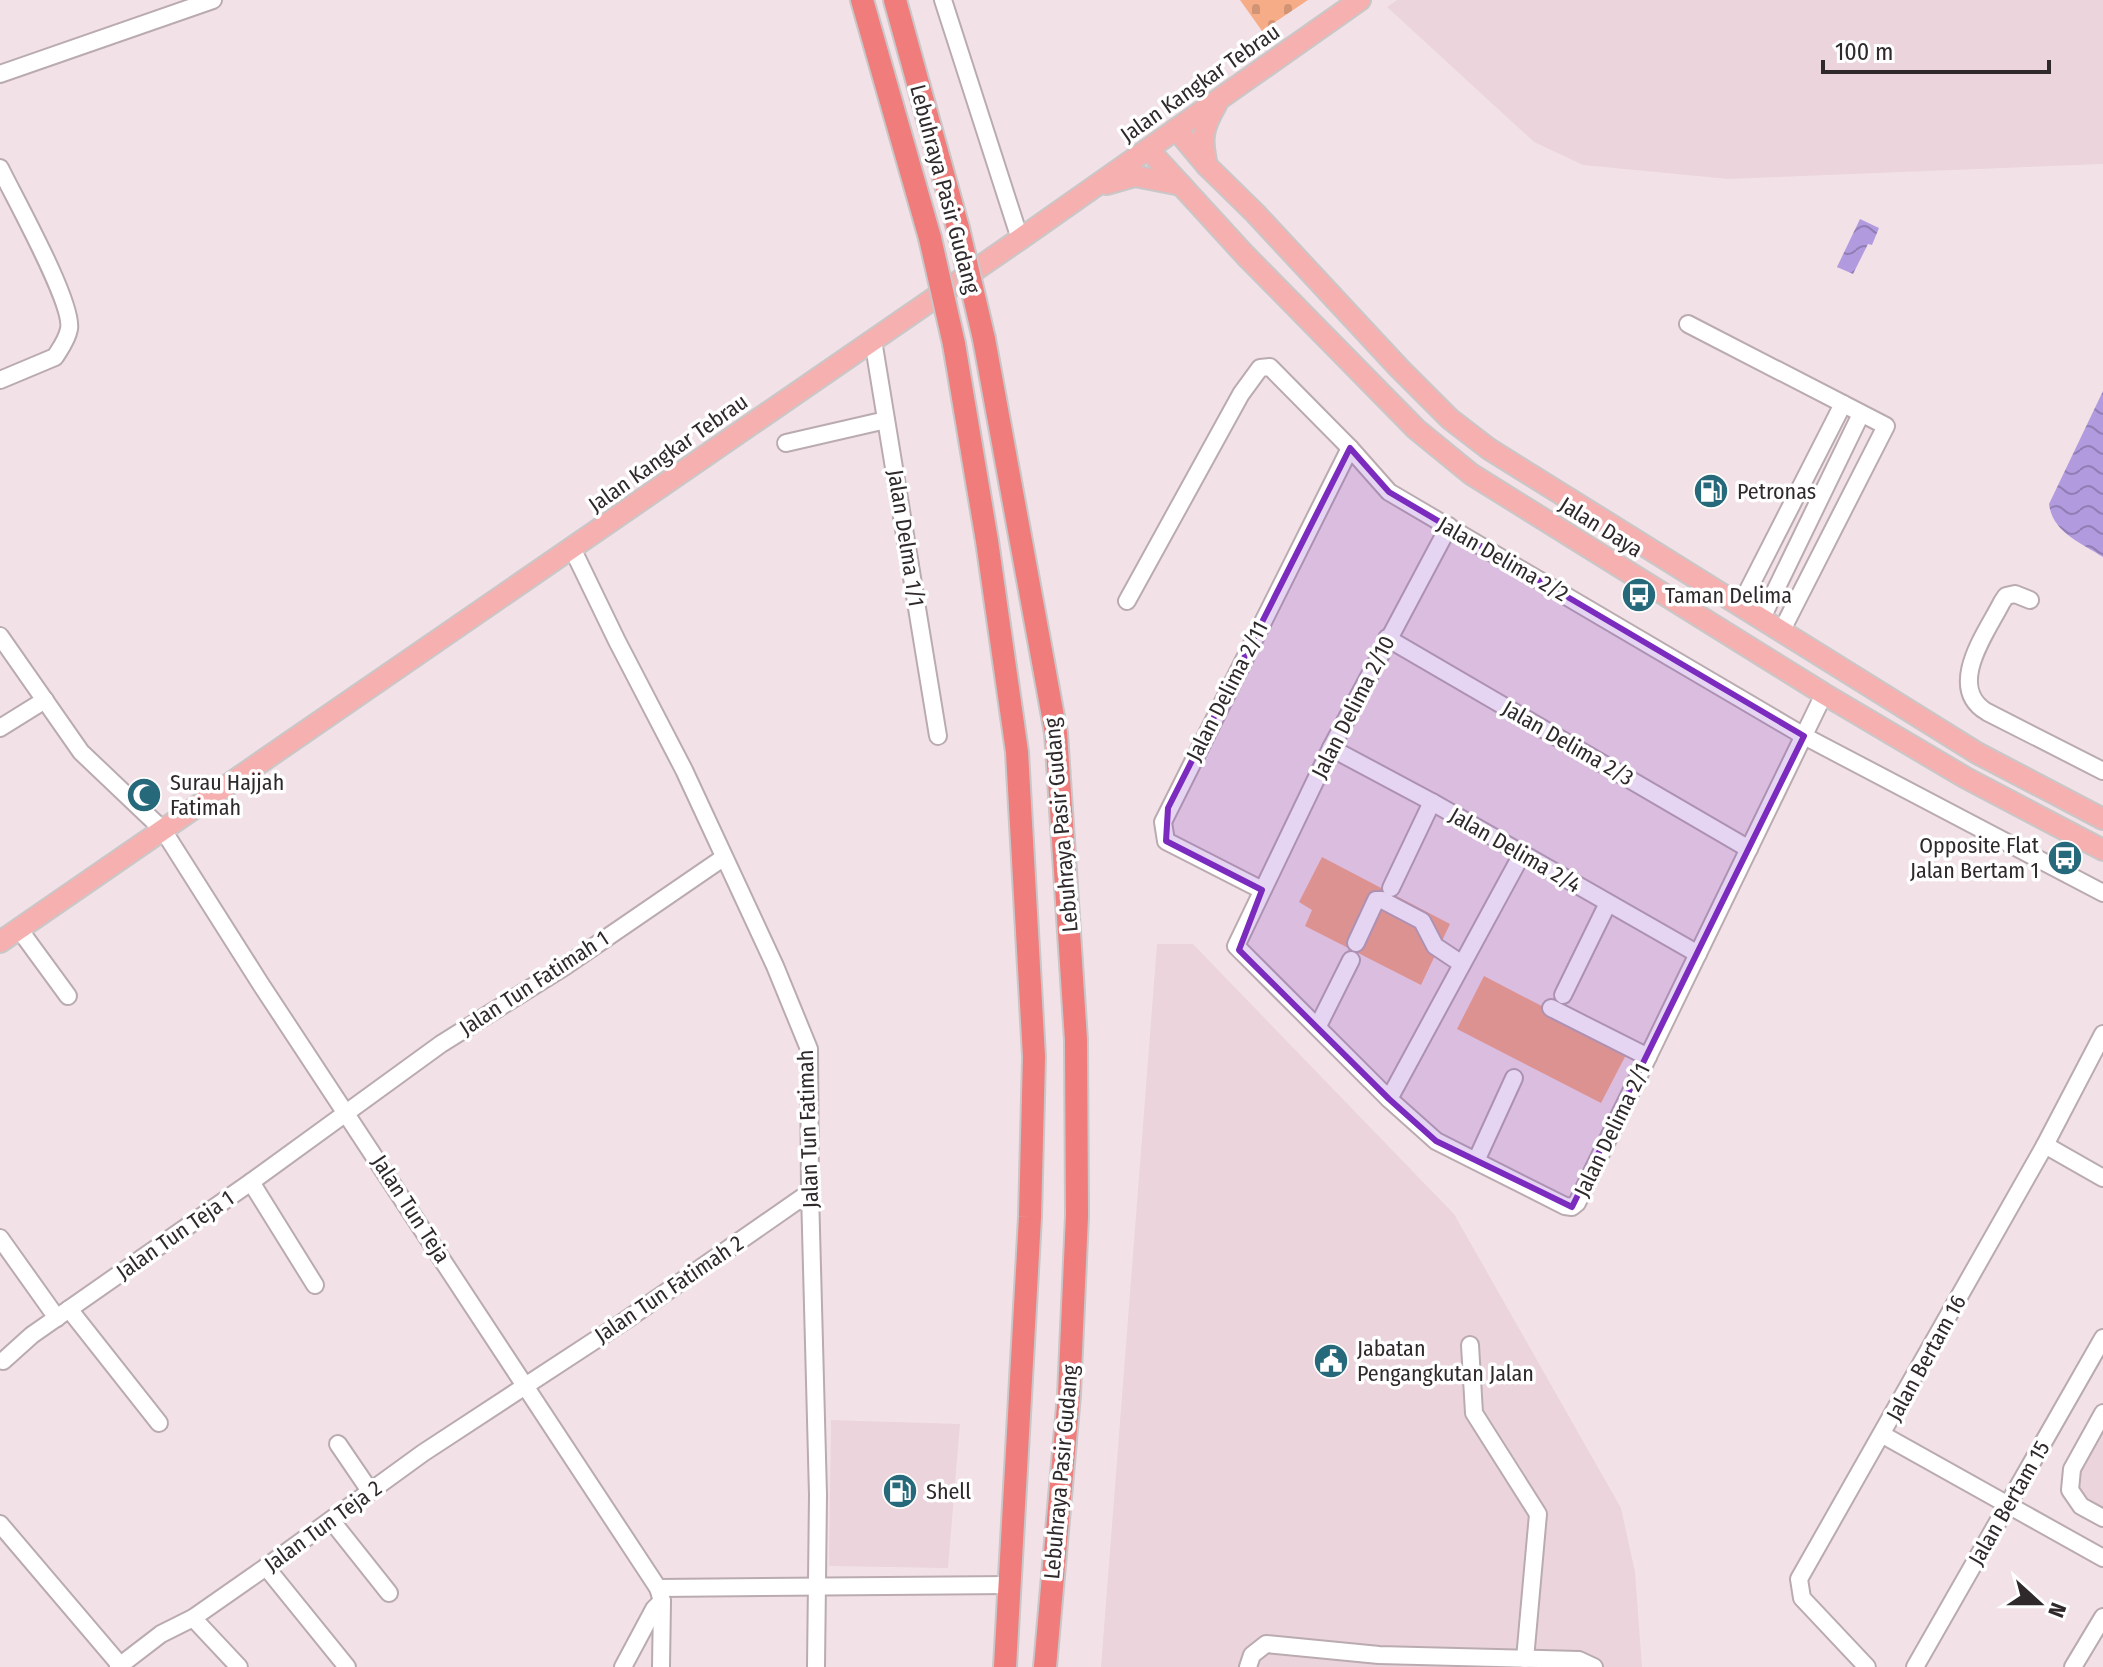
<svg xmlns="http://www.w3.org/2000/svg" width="2103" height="1667" viewBox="0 0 2103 1667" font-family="'Fira Sans Condensed',sans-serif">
<defs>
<pattern id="cemetery-stones" width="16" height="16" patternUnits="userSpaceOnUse" patternTransform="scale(2)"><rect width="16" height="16" fill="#f5ac87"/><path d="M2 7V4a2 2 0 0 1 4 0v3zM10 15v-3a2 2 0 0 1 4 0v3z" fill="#d29475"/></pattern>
<pattern id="water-waves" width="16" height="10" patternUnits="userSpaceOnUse" patternTransform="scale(2)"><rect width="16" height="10" fill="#b29adf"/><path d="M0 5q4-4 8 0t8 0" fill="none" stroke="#917eb5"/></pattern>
</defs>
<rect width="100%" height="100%" fill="#f2e2e8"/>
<g fill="#ebd4dc">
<polygon points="1397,0 2103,0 2103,164 1728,179 1583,165 1534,142 1387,7"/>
<polygon points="1157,944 1193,944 1454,1214 1621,1508 1635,1572 1642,1667 1101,1667"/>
<polygon points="831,1420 960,1424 948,1568 829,1566"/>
<polygon points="2103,1424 2103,1511 2086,1502 2076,1489 2077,1471"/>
</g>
<polygon fill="url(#cemetery-stones)" points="1240,0 1308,0 1262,31"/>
<g fill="#f5ac87">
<polygon points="1322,857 1450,924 1421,985 1305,926 1312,910 1299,902"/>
<polygon points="1484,976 1628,1051 1601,1103 1457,1029"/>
</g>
<g fill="url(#water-waves)">
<polygon points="1860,219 1879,228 1872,245 1868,244 1853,274 1837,267"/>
<path d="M2103 391V557C2080 542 2053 533 2049 504Z"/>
</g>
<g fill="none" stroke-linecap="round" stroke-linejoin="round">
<g stroke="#baabb0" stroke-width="20">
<g id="minor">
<polyline points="943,0 1020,239"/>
<polyline points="0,74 213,0"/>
<path d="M0 168C14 197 74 304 69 329 67 340 60 349 55 357L0 380"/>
<polyline points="1688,324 1886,426 1781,632"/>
<polyline points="873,340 938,736"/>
<polyline points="786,443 886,420"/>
<polyline points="1449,526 1331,748 1236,946 1389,1099 1436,1141 1565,1206 1572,1207 1577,1203 1824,694"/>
<polyline points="572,548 617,641 684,770 775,966 809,1049 810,1192 818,1495 816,1667"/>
<path d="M2030 600 2015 594 2006 596 2002 602C1987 632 1945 687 1987 712L2103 771"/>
<polyline points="1127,601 1241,394 1260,368 1270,367 1350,448 1389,492 1804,736 2103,893"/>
<polyline points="1740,606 1843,404"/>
<polyline points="1761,620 1861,414"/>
<polyline points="0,636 81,752 163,830 260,983 658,1588 662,1601 661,1667"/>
<polyline points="1387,638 1749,849"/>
<polyline points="0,728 45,700"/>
<polyline points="1331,748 1432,802 1698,954"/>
<polyline points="1391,888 1432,802"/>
<polyline points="1262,890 1166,841 1163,822 1350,448"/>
<polyline points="19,929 68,996"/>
<polyline points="1356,943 1376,900 1382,900 1422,921 1435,946 1462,964"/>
<polyline points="1563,995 1608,903"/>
<polyline points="1551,1008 1648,1057"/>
<polyline points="1318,1026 1351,960"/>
<polyline points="1389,1099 1522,854"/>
<polyline points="2045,1145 2103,1178"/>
<polyline points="1476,1161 1514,1078"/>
<polyline points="251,1182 315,1285"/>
<polyline points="0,1238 57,1318"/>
<polyline points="69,1309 159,1423"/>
<polyline points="1470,1345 1474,1413 1538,1514 1525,1659"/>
<polyline points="3,1361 32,1335 251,1182 441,1044 564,967 723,858"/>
<polyline points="2103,1413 2072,1469 2070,1490 2081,1506 2103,1518"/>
<polyline points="1883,1435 2103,1558"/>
<polyline points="338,1444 370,1491"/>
<polyline points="331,1520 389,1593"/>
<polyline points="0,1524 120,1665"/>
<polyline points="266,1567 347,1667"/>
<polyline points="658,1588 1011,1585"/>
<polyline points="193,1618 239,1667"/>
<polyline points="118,1667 161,1634 193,1618 266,1567 423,1453 626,1320 810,1192"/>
<polyline points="623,1667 654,1609 662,1601"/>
<polyline points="1248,1667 1252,1655 1266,1644 1379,1655 1579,1660 1594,1667"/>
<polyline points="1867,1667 1802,1598 1799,1579 2045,1145 2103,1034"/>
<polyline points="1915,1667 2103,1338"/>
<polyline points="2073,1667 2103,1617"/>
</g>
</g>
<g stroke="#c9c7c8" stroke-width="24">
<g id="major">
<polyline points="1176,129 1207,166 1255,213 1399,368 1450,419 1489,449 1977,753 2103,819"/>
<polyline points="1148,149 1245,255 1416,429 1471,474 1824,694 1966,778 2103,850"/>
<path d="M1207 166C1201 139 1202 129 1216 105"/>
<polyline points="1107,184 1135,176 1181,185"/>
<polyline points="0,942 1020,239 1360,0"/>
</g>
</g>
<g stroke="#c9c7c8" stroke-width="26">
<g id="highway">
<polyline points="862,0 930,238"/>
<polyline points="895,0 958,228"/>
<polyline points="984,339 1056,733 1076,1040 1077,1216 1069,1395 1045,1667"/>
<polyline points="954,344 987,541 1017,752 1034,1057 1030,1217 1005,1667"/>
</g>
</g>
<use href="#minor" stroke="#fff" stroke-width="16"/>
<use href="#major" stroke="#f6b0b0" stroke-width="20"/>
<use href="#highway" stroke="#f07c7c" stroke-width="22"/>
<g stroke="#c9c7c8" stroke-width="26" stroke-linecap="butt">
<g id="highway-bridge">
<polyline points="958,228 984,339"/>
<polyline points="930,238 954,344"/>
</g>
</g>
<use href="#highway-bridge" stroke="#f07c7c" stroke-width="22"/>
</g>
<path fill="#7b2cbf" fill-opacity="0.2" stroke="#7b2cbf" stroke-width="6" stroke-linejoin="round" d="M1350 448 1389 492 1804 736 1572 1207 1436 1141 1389 1099 1239 950 1262 890 1166 841 1168 808Z"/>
<defs>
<g id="fuel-disc" transform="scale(1.8)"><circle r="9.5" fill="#26697b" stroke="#fff"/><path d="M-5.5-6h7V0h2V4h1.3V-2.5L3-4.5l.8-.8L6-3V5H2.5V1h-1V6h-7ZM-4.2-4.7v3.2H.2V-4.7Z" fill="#fff"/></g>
<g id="bus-disc" transform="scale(1.8)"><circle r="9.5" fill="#26697b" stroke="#fff"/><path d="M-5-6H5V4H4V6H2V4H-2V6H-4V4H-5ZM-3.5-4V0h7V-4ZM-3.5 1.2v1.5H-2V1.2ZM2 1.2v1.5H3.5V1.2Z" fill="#fff"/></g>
<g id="mosque-disc" transform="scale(1.8)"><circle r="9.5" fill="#26697b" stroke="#fff"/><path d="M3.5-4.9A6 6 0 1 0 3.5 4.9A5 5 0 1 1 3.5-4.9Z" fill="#fff"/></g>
<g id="civic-disc" transform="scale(1.8)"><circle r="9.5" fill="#26697b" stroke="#fff"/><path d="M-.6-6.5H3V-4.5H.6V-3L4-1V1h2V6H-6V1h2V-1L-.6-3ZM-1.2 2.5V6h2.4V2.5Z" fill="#fff"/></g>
</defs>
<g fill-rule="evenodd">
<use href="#fuel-disc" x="1711" y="491"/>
<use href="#bus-disc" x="1639" y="595"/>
<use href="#mosque-disc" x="144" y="795"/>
<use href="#bus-disc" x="2065" y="858"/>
<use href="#civic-disc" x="1331" y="1361"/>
<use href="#fuel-disc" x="900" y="1491"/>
</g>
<g text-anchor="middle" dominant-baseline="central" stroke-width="7" stroke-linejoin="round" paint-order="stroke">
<g font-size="22" fill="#2f292b" stroke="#fff">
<text transform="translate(1200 83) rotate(-35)">Jalan Kangkar Tebrau</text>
<text transform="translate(945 189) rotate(75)">Lebuhraya Pasir Gudang</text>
<text transform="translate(668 453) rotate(-35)">Jalan Kangkar Tebrau</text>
<text transform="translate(1601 527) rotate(32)">Jalan Daya</text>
<text transform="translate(906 538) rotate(81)">Jalan Delma 1/1</text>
<text transform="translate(1503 559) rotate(30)">Jalan Delima 2/2</text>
<text transform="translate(1227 691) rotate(-63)">Jalan Delima 2/11</text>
<text transform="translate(1353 707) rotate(-63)">Jalan Delima 2/10</text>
<text transform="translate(1568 743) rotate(30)">Jalan Delima 2/3</text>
<text transform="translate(1061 825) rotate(-95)">Lebuhraya Pasir Gudang</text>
<text transform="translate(1515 850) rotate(30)">Jalan Delima 2/4</text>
<text transform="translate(534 983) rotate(-33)">Jalan Tun Fatimah 1</text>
<text transform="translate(808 1129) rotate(-92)">Jalan Tun Fatimah</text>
<text transform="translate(1612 1130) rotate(-64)">Jalan Delima 2/1</text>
<text transform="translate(411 1209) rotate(57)">Jalan Tun Teja</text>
<text transform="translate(175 1235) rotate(-35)">Jalan Tun Teja 1</text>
<text transform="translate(669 1289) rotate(-34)">Jalan Tun Fatimah 2</text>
<text transform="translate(1926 1358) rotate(-61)">Jalan Bertam 16</text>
<text transform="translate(1061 1472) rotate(-85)">Lebuhraya Pasir Gudang</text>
<text transform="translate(2009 1503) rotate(-60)">Jalan Bertam 15</text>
<text transform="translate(323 1526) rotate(-36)">Jalan Tun Teja 2</text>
</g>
<g font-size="22" fill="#2f292b" stroke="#fff" text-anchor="start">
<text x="1737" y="491">Petronas</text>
<text x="1665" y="595">Taman Delima</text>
<text x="170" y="782">Surau Hajjah<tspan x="170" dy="25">Fatimah</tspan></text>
<text x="2039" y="845" text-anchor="end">Opposite Flat<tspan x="2039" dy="25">Jalan Bertam 1</tspan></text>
<text x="1357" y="1348">Jabatan<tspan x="1357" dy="25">Pengangkutan Jalan</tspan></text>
<text x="926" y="1491">Shell</text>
</g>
</g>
<g transform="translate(2039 1603) rotate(111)" stroke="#ffffff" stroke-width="6" paint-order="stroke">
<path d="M0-6L14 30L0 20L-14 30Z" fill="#2f292b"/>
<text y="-12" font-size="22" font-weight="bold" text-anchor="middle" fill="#2f292b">N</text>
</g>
<path d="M1823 60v12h226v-12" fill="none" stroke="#2f292b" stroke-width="4"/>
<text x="1835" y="60" font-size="24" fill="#2f292b" stroke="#ffffff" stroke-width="6" paint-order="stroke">100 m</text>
</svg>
